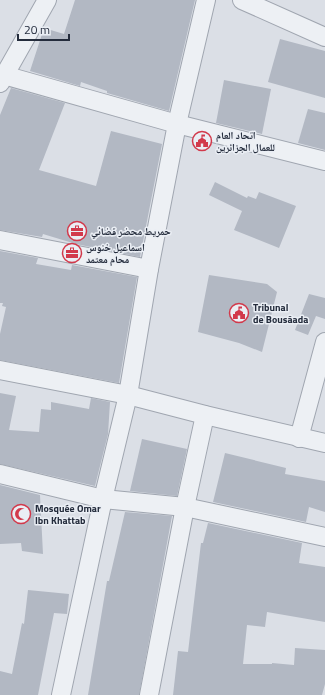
<svg xmlns="http://www.w3.org/2000/svg" width="325" height="695" viewBox="0 0 325 695" font-family="'Titillium Web','Noto Naskh Arabic',sans-serif">
<rect width="100%" height="100%" fill="#dbdfe6"/>
<g fill="#b2b8c3">
<polygon points="75,0 195,0 169,111 107,93 107,91 81,82 80,86 30,71 44,28 64,34"/>
<polygon points="280,39 325,51 325,98 268,82"/>
<polygon points="224,80 271,89 262,134 216,123"/>
<polygon points="11,88 65,103 39,170 96,186 111,131 162,144 140,257 76,244 43,234 42,237 0,230 0,115"/>
<polygon points="308,109 325,113 325,150 298,143"/>
<polygon points="215,182 247,198 248,196 256,199 259,192 296,206 279,248 234,230 242,211 209,195"/>
<polygon points="0,251 38,258 36,264 71,270 72,265 137,277 119,383 0,360 0,334 6,307 2,306 3,303 0,303"/>
<polygon points="209,275 267,284 277,292 262,352 239,343 198,332"/>
<polygon points="309,294 325,298 325,319 316,316 308,335 295,330"/>
<polygon points="0,393 16,396 9,430 39,432 41,409 51,410 51,402 89,409 91,398 110,402 108,434 95,486 0,464"/>
<polygon points="142,439 187,449 177,496 130,491"/>
<polygon points="225,453 286,468 285,474 325,481 325,512 309,507 306,522 213,502"/>
<polygon points="0,485 40,495 43,554 22,551 21,543 0,544"/>
<polygon points="125,512 172,516 139,695 88,695 107,581 109,581"/>
<polygon points="208,523 302,543 299,563 325,567 325,622 267,612 265,627 247,625 243,664 272,664 272,663 294,665 295,648 325,650 325,684 322,695 173,695 178,651 188,652 201,543 203,543"/>
<polygon points="28,590 69,594 67,614 54,613 38,695 0,695 0,671 12,674 22,623 24,624"/>
</g>
<g fill="none" stroke-linecap="round" stroke-linejoin="round">
<g stroke="#a0a6b0" stroke-width="20">
<g id="street">
<polyline points="242,0 325,37"/>
<polyline points="0,74 177,124 325,161"/>
<polyline points="0,83 47,0"/>
<polyline points="0,240 149,269"/>
<polyline points="0,370 128,395 205,415 325,443"/>
<polyline points="299,438 325,342"/>
<polyline points="0,474 103,499 185,507 325,537"/>
<polyline points="61,695 103,499 128,395 149,269 177,124 206,0"/>
<polyline points="149,695 185,507 205,415"/>
</g>
</g>
<use href="#street" stroke="#edf0f4" stroke-width="18"/>
</g>
<defs>
<g id="civic-ring" transform="scale(1)"><circle r="9.5" fill="#eaeef4" stroke="#d2394b" stroke-width="1.5"/><path d="M-.6-6.5H3V-4.5H.6V-3L4-1V1h2V6H-6V1h2V-1L-.6-3ZM-1.2 2.5V6h2.4V2.5Z" fill="#d2394b"/></g>
<g id="office-ring" transform="scale(1)"><circle r="9.5" fill="#eaeef4" stroke="#d2394b" stroke-width="1.5"/><path d="M-6-3h4V-5.5h4V-3h4V5H-6ZM-1-4.5V-3h2v-1.5ZM-6 0V1H6V0Z" fill="#d2394b"/></g>
<g id="mosque-ring" transform="scale(1)"><circle r="9.5" fill="#eaeef4" stroke="#d2394b" stroke-width="1.5"/><path d="M3.5-4.9A6 6 0 1 0 3.5 4.9A5 5 0 1 1 3.5-4.9Z" fill="#d2394b"/></g>
</defs>
<g fill-rule="evenodd">
<use href="#civic-ring" x="202" y="141"/>
<use href="#office-ring" x="77" y="231"/>
<use href="#office-ring" x="72" y="253"/>
<use href="#civic-ring" x="239" y="313"/>
<use href="#mosque-ring" x="21" y="514"/>
</g>
<g text-anchor="middle" dominant-baseline="central" stroke-width="3" stroke-linejoin="round" paint-order="stroke">
<g font-size="10" font-weight="bold" fill="#242c3c" stroke="#eaeef4" text-anchor="start">
<text x="216" y="135">اتحاد العام<tspan x="216" dy="12">للعمال الجزائرين</tspan></text>
<text x="91" y="231">حمريط محضر قضائي</text>
<text x="86" y="247">اسماعيل خنوس<tspan x="86" dy="12">محام معتمد</tspan></text>
<text x="253" y="307">Tribunal<tspan x="253" dy="12">de Bousâada</tspan></text>
<text x="35" y="508">Mosquée Omar<tspan x="35" dy="12">Ibn Khattab</tspan></text>
</g>
</g>
<path d="M18 34v6h51v-6" fill="none" stroke="#242c3c" stroke-width="2"/>
<text x="24" y="34" font-size="12" fill="#242c3c" stroke="#eaeef4" stroke-width="3" paint-order="stroke">20 m</text>
</svg>
